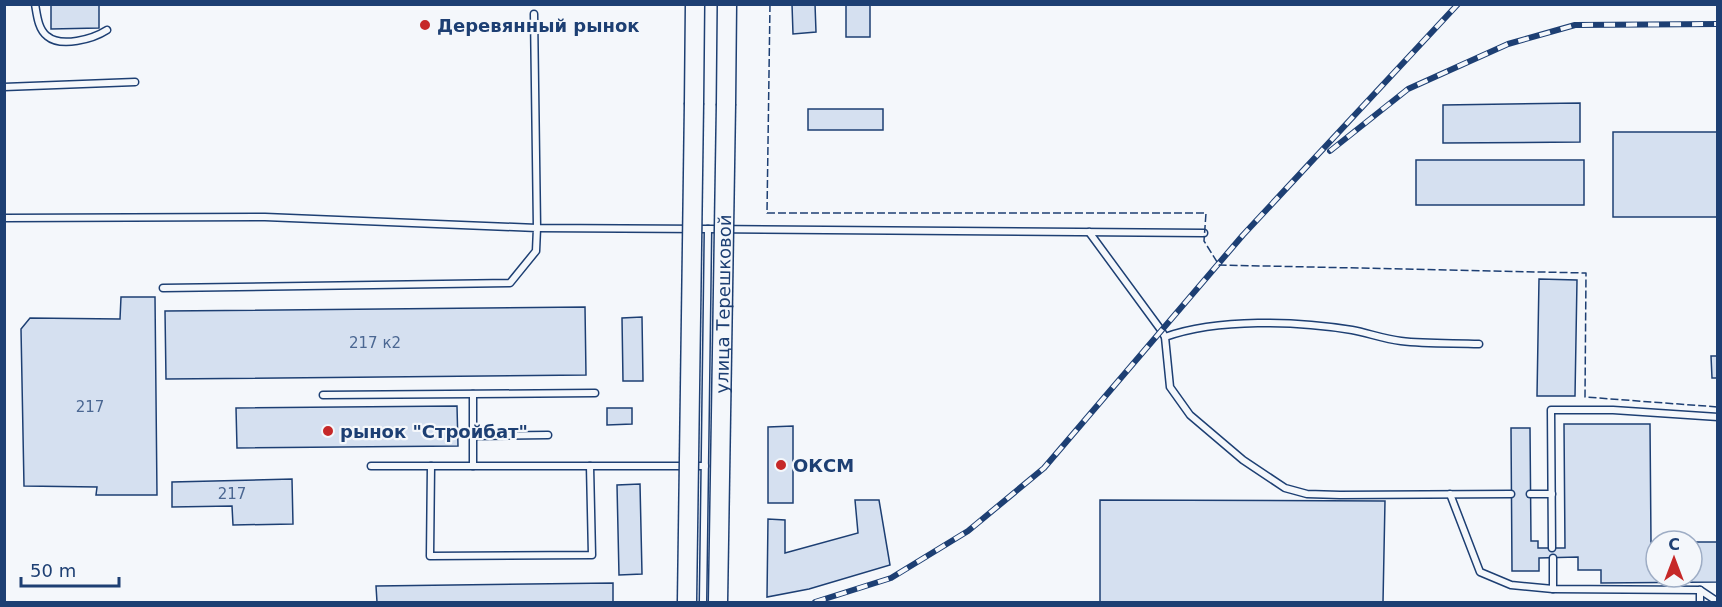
<svg xmlns="http://www.w3.org/2000/svg" width="1722" height="607" viewBox="0 0 1722 607" font-family="'DejaVu Sans',sans-serif">
<rect width="100%" height="100%" fill="#f4f7fb"/>
<g fill="#d5e0f0" stroke="#1d3f73" stroke-width="1.5">
<polygon points="51,4 99,4 99,28 51,29"/>
<polygon points="792,4 815,4 816,32 793,34"/>
<rect x="846" y="4" width="24" height="33"/>
<polygon points="1580,103 1580,142 1443,143 1443,105"/>
<rect x="808" y="109" width="75" height="21"/>
<rect x="1613" y="132" width="105" height="85"/>
<rect x="1416" y="160" width="168" height="45"/>
<polygon points="1539,279 1577,280 1575,396 1537,396"/>
<polygon points="121,297 155,297 157,495 96,495 97,487 24,486 21,329 30,318 120,319"/>
<polygon points="585,307 586,375 166,379 165,311"/>
<polygon points="642,317 643,381 623,381 622,318"/>
<polygon points="1711,356 1718,356 1718,378 1712,378"/>
<polygon points="457,406 458,446 237,448 236,408"/>
<polygon points="607,408 632,408 632,424 607,425"/>
<polygon points="1564,424 1650,424 1651,542 1656,542 1656,577 1692,577 1692,542 1718,542 1718,582 1601,583 1601,570 1578,570 1578,557 1539,558 1539,571 1512,571 1511,428 1530,428 1531,541 1538,541 1538,548 1565,548"/>
<polygon points="793,426 793,503 768,503 768,427"/>
<polygon points="292,479 293,524 233,525 232,506 172,507 172,482"/>
<polygon points="640,484 642,574 619,575 617,485"/>
<polygon points="855,500 879,500 890,565 809,589 767,597 768,519 785,520 785,553 858,533"/>
<polygon points="1100,500 1385,501 1383,602 1100,602"/>
<polygon points="613,583 613,602 377,602 376,586"/>
</g>
<g fill="none" stroke-linecap="round" stroke-linejoin="round">
<g stroke="#1d3f73" stroke-width="9">
<g id="lane">
<path d="M35 4C37 15 38 29 47 36 61 48 93 39 107 30"/>
<polyline points="534,14 537,228 708,229 703,602"/>
<polyline points="4,87 135,82"/>
<polyline points="4,218 265,217 537,228 536,251 510,283 163,288"/>
<polyline points="708,229 1204,233"/>
<polyline points="1089,232 1161,330 1165,337 1170,387 1190,415 1243,460 1285,488 1307,494 1340,495 1511,494"/>
<path d="M1165 337C1218 318 1297 321 1352 330 1368 333 1384 339 1401 341 1426 344 1453 343 1479 344"/>
<polyline points="473,394 473,466"/>
<polyline points="323,395 595,393"/>
<polyline points="473,436 548,435"/>
<polyline points="371,466 705,466"/>
<polyline points="431,466 430,556 592,555 590,466"/>
<polyline points="1450,494 1480,572 1511,585 1553,589"/>
<polyline points="1530,494 1552,494"/>
<polyline points="1552,548 1551,410 1613,410 1718,417"/>
<polyline points="1553,558 1553,589 1700,590 1700,602"/>
<polyline points="1700,590 1718,602"/>
</g>
</g>
<g stroke="#1d3f73" stroke-width="21">
<g id="primary">
<polyline points="694,103 695,4"/>
<polyline points="726,104 727,4"/>
</g>
</g>
<use href="#lane" stroke="#f4f7fb" stroke-width="6"/>
<use href="#primary" stroke="#f4f7fb" stroke-width="18"/>
<g stroke="#1d3f73" stroke-width="6">
<g id="rail">
<polyline points="1330,151 1408,89 1508,44 1575,25 1718,24"/>
<polyline points="815,602 891,578 968,531 1044,468 1243,235 1458,4"/>
</g>
</g>
<use href="#rail" stroke="#f4f7fb" stroke-width="4" stroke-dasharray="11" stroke-linecap="butt"/>
<g stroke="#1d3f73" stroke-width="21" stroke-linecap="butt">
<g id="primary-bridge">
<polyline points="687,602 694,103"/>
<path id="s1" d="M718 602 726 104"/>
</g>
</g>
<use href="#primary-bridge" stroke="#f4f7fb" stroke-width="18"/>
<polyline stroke="#1d3f73" stroke-width="1.5" stroke-dasharray="8 3" stroke-linecap="butt" points="770,4 767,213 1206,213 1204,241 1219,265 1586,273 1585,397 1718,407"/>
</g>
<g fill="#c62828" stroke="#f4f7fb" stroke-width="2">
<circle cx="425" cy="25" r="6"/>
<circle cx="328" cy="431" r="6"/>
<circle cx="781" cy="465" r="6"/>
</g>
<g text-anchor="middle" dominant-baseline="central" stroke-width="4.5" stroke-linejoin="round" paint-order="stroke">
<g font-size="15" fill="#4b6792">
<text x="375" y="343">217 к2</text>
<text x="90" y="407">217</text>
<text x="232" y="494">217</text>
</g>
<g font-size="18" font-weight="bold" fill="#1d3f73" stroke="#f4f7fb" text-anchor="start">
<text x="437" y="25">Деревянный рынок</text>
<text x="340" y="431">рынок "Стройбат"</text>
<text x="793" y="465">ОКСМ</text>
</g>
<g font-size="18" fill="#1d3f73" stroke="#f4f7fb">
<text stroke="none"><textPath href="#s1" startOffset="298">улица Терешковой</textPath></text>
</g>
</g>
<rect width="1722" height="607" fill="none" stroke="#1d3f73" stroke-width="12"/>
<g transform="translate(1674 559)"><circle r="28" fill="#f4f7fb" stroke="#9eadc5" stroke-width="1.5"/>
<path d="M0-4.5L10 22L0 15L-10 22Z" fill="#c62828"/>
<text y="-9" font-size="16" font-weight="bold" text-anchor="middle" fill="#1d3f73">С</text>
</g>
<path d="M21 577v9h98v-9" fill="none" stroke="#1d3f73" stroke-width="3"/>
<text x="30" y="577" font-size="18" fill="#1d3f73" stroke="#f4f7fb" stroke-width="4.5" paint-order="stroke">50 m</text>
</svg>
